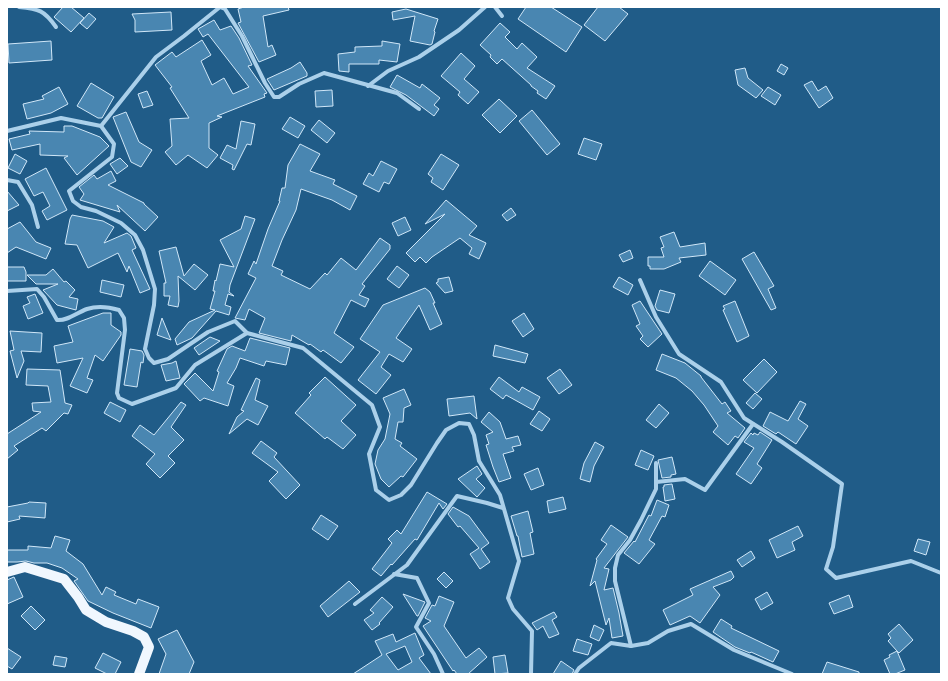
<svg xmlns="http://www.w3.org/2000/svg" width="948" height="681" viewBox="0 0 948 681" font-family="Rubik,sans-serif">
<rect width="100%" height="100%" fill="#205c88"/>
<g fill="#4986b1" stroke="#d0e7f8" fill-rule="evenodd">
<polygon points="63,7 71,7 84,18 71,32 54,17"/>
<polygon points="244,7 288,7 289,10 263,16 268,47 272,45 276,55 259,62 238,23 241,22 238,9"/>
<polygon points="526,7 551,7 582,27 566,52 518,19"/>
<polygon points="598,7 619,7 628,14 605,41 584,25"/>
<polygon points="406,9 438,19 434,31 435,32 432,44 430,45 410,41 415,16 393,20 392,12"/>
<polygon points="171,12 172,30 135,32 135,20 132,14"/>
<polygon points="89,13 96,19 87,29 80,23"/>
<polygon points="214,20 220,30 231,26 239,38 252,65 248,66 267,93 264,94 265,97 217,116 222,117 209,123 209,148 218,155 207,168 188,155 176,165 165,152 172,146 170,119 189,118 170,88 172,87 155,65 172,52 176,57 202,40 211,55 201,61 212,85 224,78 233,94 249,87 208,34 203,37 198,29"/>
<polygon points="500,23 510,32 505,37 517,49 522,43 537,57 527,68 555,86 546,99 537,93 538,91 531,86 531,85 502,59 497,64 490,57 491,55 480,45"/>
<polygon points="51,41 52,60 9,63 8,44"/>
<polygon points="382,41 400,44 397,62 379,60 379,64 349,64 349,72 339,71 338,54 355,52 355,47 382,46"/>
<polygon points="461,53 475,66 464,79 479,92 468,104 458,95 460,92 441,76"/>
<polygon points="300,62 307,73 307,76 274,90 267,79 291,68"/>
<polygon points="781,64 788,68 784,75 777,71"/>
<polygon points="745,68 748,78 763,90 756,98 738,85 735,70"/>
<polygon points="397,75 420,88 422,84 440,98 434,105 439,109 434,116 406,95 390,87"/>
<polygon points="812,81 818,91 826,86 833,98 819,108 804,85"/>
<polygon points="91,83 114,97 102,118 98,118 77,106"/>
<polygon points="59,87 68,104 51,113 27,119 23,104 44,99 42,96"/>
<polygon points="768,87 781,95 775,105 761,96"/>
<polygon points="332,90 333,106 316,107 315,91"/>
<polygon points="147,91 153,105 143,108 138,94"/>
<polygon points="499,99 517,116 500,133 482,115"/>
<polygon points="532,110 560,144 547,155 519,121"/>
<polygon points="126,112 139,142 152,150 141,167 131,162 113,117"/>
<polygon points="290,117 305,126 298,138 282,129"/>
<polygon points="319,120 335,133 327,143 311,130"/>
<polygon points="241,121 255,124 251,145 247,144 234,170 232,169 233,165 220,158 227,145 236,149"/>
<polygon points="64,126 72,126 100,137 109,146 77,175 64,158 68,156 40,155 40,144 12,150 9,139 30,134 29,131 64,132"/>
<polygon points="584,138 602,144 596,160 578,154"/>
<polygon points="300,144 320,154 310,171 335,180 333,184 357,196 350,210 332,200 301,189 296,210 282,240 272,266 283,271 281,275 310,289 325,273 327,275 341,258 356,270 380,238 390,245 390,249 362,284 365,286 359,295 369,299 365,307 351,300 334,333 354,347 341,363 323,350 321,352 310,344 309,345 292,335 291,341 259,333 265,318 249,309 245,320 235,318 256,278 248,274 254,261 256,264 268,229 280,201 279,201 282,188 285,188 288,165"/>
<polygon points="15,154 27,161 20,174 8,168"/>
<polygon points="441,154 459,165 443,190 431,182 433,178 428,174"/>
<polygon points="120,158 128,166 117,174 110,164"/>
<polygon points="381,161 397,169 389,184 384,182 379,192 363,184 369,173 373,176"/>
<polygon points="46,168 67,210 47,220 42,211 50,206 43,192 34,196 25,179"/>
<polygon points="111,171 116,181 108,185 144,203 144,204 158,217 145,231 117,205 120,212 80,200 84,194 79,187 94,175 97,179"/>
<polygon points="7,191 19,205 7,211"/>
<polygon points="446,200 477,226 469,235 486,243 479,259 469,254 472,248 460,238 432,257 426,263 420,257 415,262 406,253 445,214 425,224"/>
<polygon points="511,208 516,215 507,221 502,215"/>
<polygon points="72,215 103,221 114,227 104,243 127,233 131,236 136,248 132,250 150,289 140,293 129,266 127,272 118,253 88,268 77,245 65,244 70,219"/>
<polygon points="245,216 255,219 230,285 229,292 234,296 228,294 225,305 231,307 229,315 216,311 192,338 177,345 175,339 189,322 215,310 210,309 215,291 213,291 215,280 216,281 220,264 234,267 220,240 241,229"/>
<polygon points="405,217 411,230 398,236 392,223"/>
<polygon points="20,222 36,242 51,248 46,259 16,247 7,253 7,229"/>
<polygon points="674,232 680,247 705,243 706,255 679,258 681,262 664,269 650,269 650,266 648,266 648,257 664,257 661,248 664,247 660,237"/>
<polygon points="176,247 184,276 194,264 208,275 195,290 178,276 179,301 178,307 168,305 170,296 164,296 164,283 166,283 159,251"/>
<polygon points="630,250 633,258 623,262 619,255"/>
<polygon points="754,252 774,286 768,289 776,308 771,310 742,259"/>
<polygon points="710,261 736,280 725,295 699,276"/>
<polygon points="397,266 409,275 399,288 387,279"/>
<polygon points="7,267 24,267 26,272 26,281 7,281"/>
<polygon points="53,269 64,282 66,281 75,290 69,297 78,299 76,310 57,305 43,290 58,284 36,284 27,275 46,275"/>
<polygon points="449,277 453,291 445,293 436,283 438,282 438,279"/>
<polygon points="619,277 633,285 628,295 613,287"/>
<polygon points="102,280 124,285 121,297 100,292"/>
<polygon points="425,288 430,292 435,303 433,303 442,324 430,330 419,305 396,338 412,349 403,362 389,354 381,367 391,375 376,394 358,380 380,352 360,339 383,305"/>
<polygon points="660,290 675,294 669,313 657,310 655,306"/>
<polygon points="35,294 43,313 28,319 23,306 30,303 27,297"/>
<polygon points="640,301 662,334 648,347 640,339 643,336 636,326 640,324 632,305"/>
<polygon points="735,301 749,336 737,342 723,310 725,309 723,306"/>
<polygon points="103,313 111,313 111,325 121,332 121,335 103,361 95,355 87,378 93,380 87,393 70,386 83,358 57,363 54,346 73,342 68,326"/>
<polygon points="524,313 534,329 523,337 512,321"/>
<polygon points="162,318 171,340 157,335"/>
<polygon points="10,331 42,333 41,352 21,351 24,361 17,378 10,351 14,350"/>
<polygon points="210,337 220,341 199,355 194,348"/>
<polygon points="250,338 290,348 286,365 266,361 264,366 240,358 236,368 227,383 234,386 228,406 204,398 200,401 184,384 195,373 213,391 219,372 217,371 227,349 232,346 245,351"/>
<polygon points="495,345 528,354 525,363 493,356"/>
<polygon points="130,349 142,351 144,355 143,363 141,362 137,387 124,385"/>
<polygon points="662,354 685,363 701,376 701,377 722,404 725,402 731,411 727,413 745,428 738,438 735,436 728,445 713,432 718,426 704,405 692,391 676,378 656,370"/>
<polygon points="764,359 777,372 757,393 743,380"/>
<polygon points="176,361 180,378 166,381 161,365 172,363"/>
<polygon points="27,369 60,370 65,403 72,405 68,414 64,413 46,431 42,428 14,446 18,450 7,459 7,434 41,412 33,411 32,403 51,402 48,386 26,385"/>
<polygon points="560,369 572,385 559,394 547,378"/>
<polygon points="325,377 356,405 341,421 356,435 343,449 327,437 325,439 295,413 311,395 309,393"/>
<polygon points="499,377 519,392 522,387 540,397 533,410 506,395 503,399 490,389"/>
<polygon points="256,378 260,380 255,400 268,406 258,425 247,419 229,434 237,417 244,411 241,410"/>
<polygon points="404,389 411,405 404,408 403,422 398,422 395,439 402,443 400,446 417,459 403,477 401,476 389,487 381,479 375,464 378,450 385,439 390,414 383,398"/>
<polygon points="755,393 762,399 753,409 746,403"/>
<polygon points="474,396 477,419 470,413 449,416 447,399"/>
<polygon points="800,401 806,404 798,419 808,426 796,444 778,432 776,434 763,426 770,412 788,421"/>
<polygon points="110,402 126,410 120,422 104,413"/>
<polygon points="181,402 186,405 171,427 184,440 168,456 175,463 160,478 146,464 155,454 132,436 140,425 154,435"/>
<polygon points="659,404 669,413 656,428 646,420"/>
<polygon points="539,411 550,419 542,431 530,424"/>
<polygon points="489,412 500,422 506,439 518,436 521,445 512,447 514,451 503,454 511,478 499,482 493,467 486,445 489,444 486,435 493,432 481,422"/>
<polygon points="760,432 772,440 757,464 762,468 751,484 736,474 754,448 744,442 751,433 753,435 754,433 758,435"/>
<polygon points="261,441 277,453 274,457 300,485 286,499 269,481 278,472 252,453"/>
<polygon points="595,442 604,447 594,466 590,482 580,479 584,463"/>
<polygon points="641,450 654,456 648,470 635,465"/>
<polygon points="672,457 676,474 671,475 671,477 662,478 658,460"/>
<polygon points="477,466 482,474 476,479 485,488 477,497 458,479"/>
<polygon points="538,468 544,485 531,490 524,474"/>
<polygon points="672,484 675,499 665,501 663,487 664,487 664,485"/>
<polygon points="427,492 447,504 443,509 439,503 417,540 415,539 392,565 391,564 381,576 372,569 392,543 388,539 397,530 401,534"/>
<polygon points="563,497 566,509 549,513 547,501"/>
<polygon points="657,500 669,505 665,517 662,516 649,540 655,544 639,564 624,553 634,541 635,542 649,515 651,516"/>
<polygon points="29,502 46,503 45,518 19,516 20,519 7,522 7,507 28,503"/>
<polygon points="453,507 469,516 489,543 481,549 490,562 480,569 470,554 479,548 460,526 458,527 448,514"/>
<polygon points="528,511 533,532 530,533 534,554 522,557 518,536 517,536 511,516"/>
<polygon points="321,515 338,526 328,540 312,529"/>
<polygon points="611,525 628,537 604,568 609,569 604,590 613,588 619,613 623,636 612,638 609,618 606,625 595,581 590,586 597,560 596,559 607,544 601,540"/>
<polygon points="798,526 803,536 792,542 795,550 777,558 769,540"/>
<polygon points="55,536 70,540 66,551 83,564 102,595 106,587 116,592 114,595 136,604 138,599 159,607 151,628 113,613 88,601 74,581 78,579 62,568 47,563 34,563 26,561 17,562 7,562 7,550 28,550 28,546 51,548"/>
<polygon points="918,539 930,542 926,555 914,551"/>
<polygon points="751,551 755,558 742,567 737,560"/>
<polygon points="731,571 734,577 731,580 713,587 720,595 700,623 690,616 670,625 663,610 693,595 690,589"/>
<polygon points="444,572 453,581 446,588 437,579"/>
<polygon points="14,577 23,597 7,604 7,580"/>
<polygon points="349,581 360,592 328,617 320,606"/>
<polygon points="767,592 773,603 761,610 755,599"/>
<polygon points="403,594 425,602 418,616 417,616"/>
<polygon points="849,595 853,607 834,614 829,603"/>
<polygon points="439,596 454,602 444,626 466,658 479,648 487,657 468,674 457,674 454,670 453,671 423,626 431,621 425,618 432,605 435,606"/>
<polygon points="382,597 393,607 379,623 380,624 372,630 364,620 374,613 370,610"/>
<polygon points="31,606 45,620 35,630 21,616"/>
<polygon points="554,612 557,617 552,620 559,634 549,638 543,626 537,630 532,623"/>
<polygon points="721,619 732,626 731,628 779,651 773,662 751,652 750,653 735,647 713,632"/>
<polygon points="899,624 913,640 899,653 897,651 905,670 895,674 890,674 884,660 890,657 889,655 897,651 888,641 891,638 888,634"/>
<polygon points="594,625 604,630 599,641 590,637"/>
<polygon points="177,630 194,662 189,674 159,674 166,654 158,639"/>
<path d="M415 633 424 655 419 658 431 674H353L382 655 375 641 393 634 396 642ZM405 646 412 662 398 670 386 654Z"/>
<polygon points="577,639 592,644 588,655 573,651"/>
<polygon points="7,648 21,657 12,669 7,666"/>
<polygon points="103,653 121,662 115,674 107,674 95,668"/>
<polygon points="505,655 508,673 495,674 493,657"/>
<polygon points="55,656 67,658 65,667 53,665"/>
<polygon points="561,661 574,670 572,674 553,674"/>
<polygon points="827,662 859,672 859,674 822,674"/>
</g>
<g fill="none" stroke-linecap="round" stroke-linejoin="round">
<g stroke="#abd0ea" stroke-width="4">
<path d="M19 7C39 9 44 10 56 27"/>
<polyline points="220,7 225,9 242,36 265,83 274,97 279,97 299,84 324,73 397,93 419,109"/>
<polyline points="495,7 502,16"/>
<polyline points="368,86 388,71 419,57 459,30 485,7"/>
<polyline points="101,126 156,57 184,36 220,7"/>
<polyline points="7,131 61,118 101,126 114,144 112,157 69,191 73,201 81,207 96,211 121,223 135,235 143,250 155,289 154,305 145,349 149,358 154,363 168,359 208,332 235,321 247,333 303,348 372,405 380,427 369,454 376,490 389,500 401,495 411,485 437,443 446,430 459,423 469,424 474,435 479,461 500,495 519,561 508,598 513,609 532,631 531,674"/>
<polyline points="7,180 18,182 32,205 38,227"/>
<polyline points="640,280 656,317 679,354 721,382 744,418 782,442 842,484 833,547 826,569 836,578 911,561 941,573"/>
<path d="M7 291 37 289 44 297 57 320C68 321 76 313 87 309 96 306 109 307 119 310L124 318 125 330 117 393 119 398 132 404 176 388 195 365 247 333"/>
<polyline points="656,482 685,479 705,490 753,424"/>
<polyline points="394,574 417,578 429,603 416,627 434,654 443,674"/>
<polyline points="355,604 407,565 457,496 487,503 503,508"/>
<polyline points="631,646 615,581 615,568 618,555 630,540 641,520 656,489 656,463"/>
<polyline points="575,674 579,668 611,643 631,646 648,643 668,631 691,624 734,650 792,674"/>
</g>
<polyline stroke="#f0f7fe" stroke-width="10" points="7,572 25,567 64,579 78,597 86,610 106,622 133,631 144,637 149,647 139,674"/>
</g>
<rect width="948" height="681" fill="none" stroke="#ffffff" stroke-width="16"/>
</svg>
